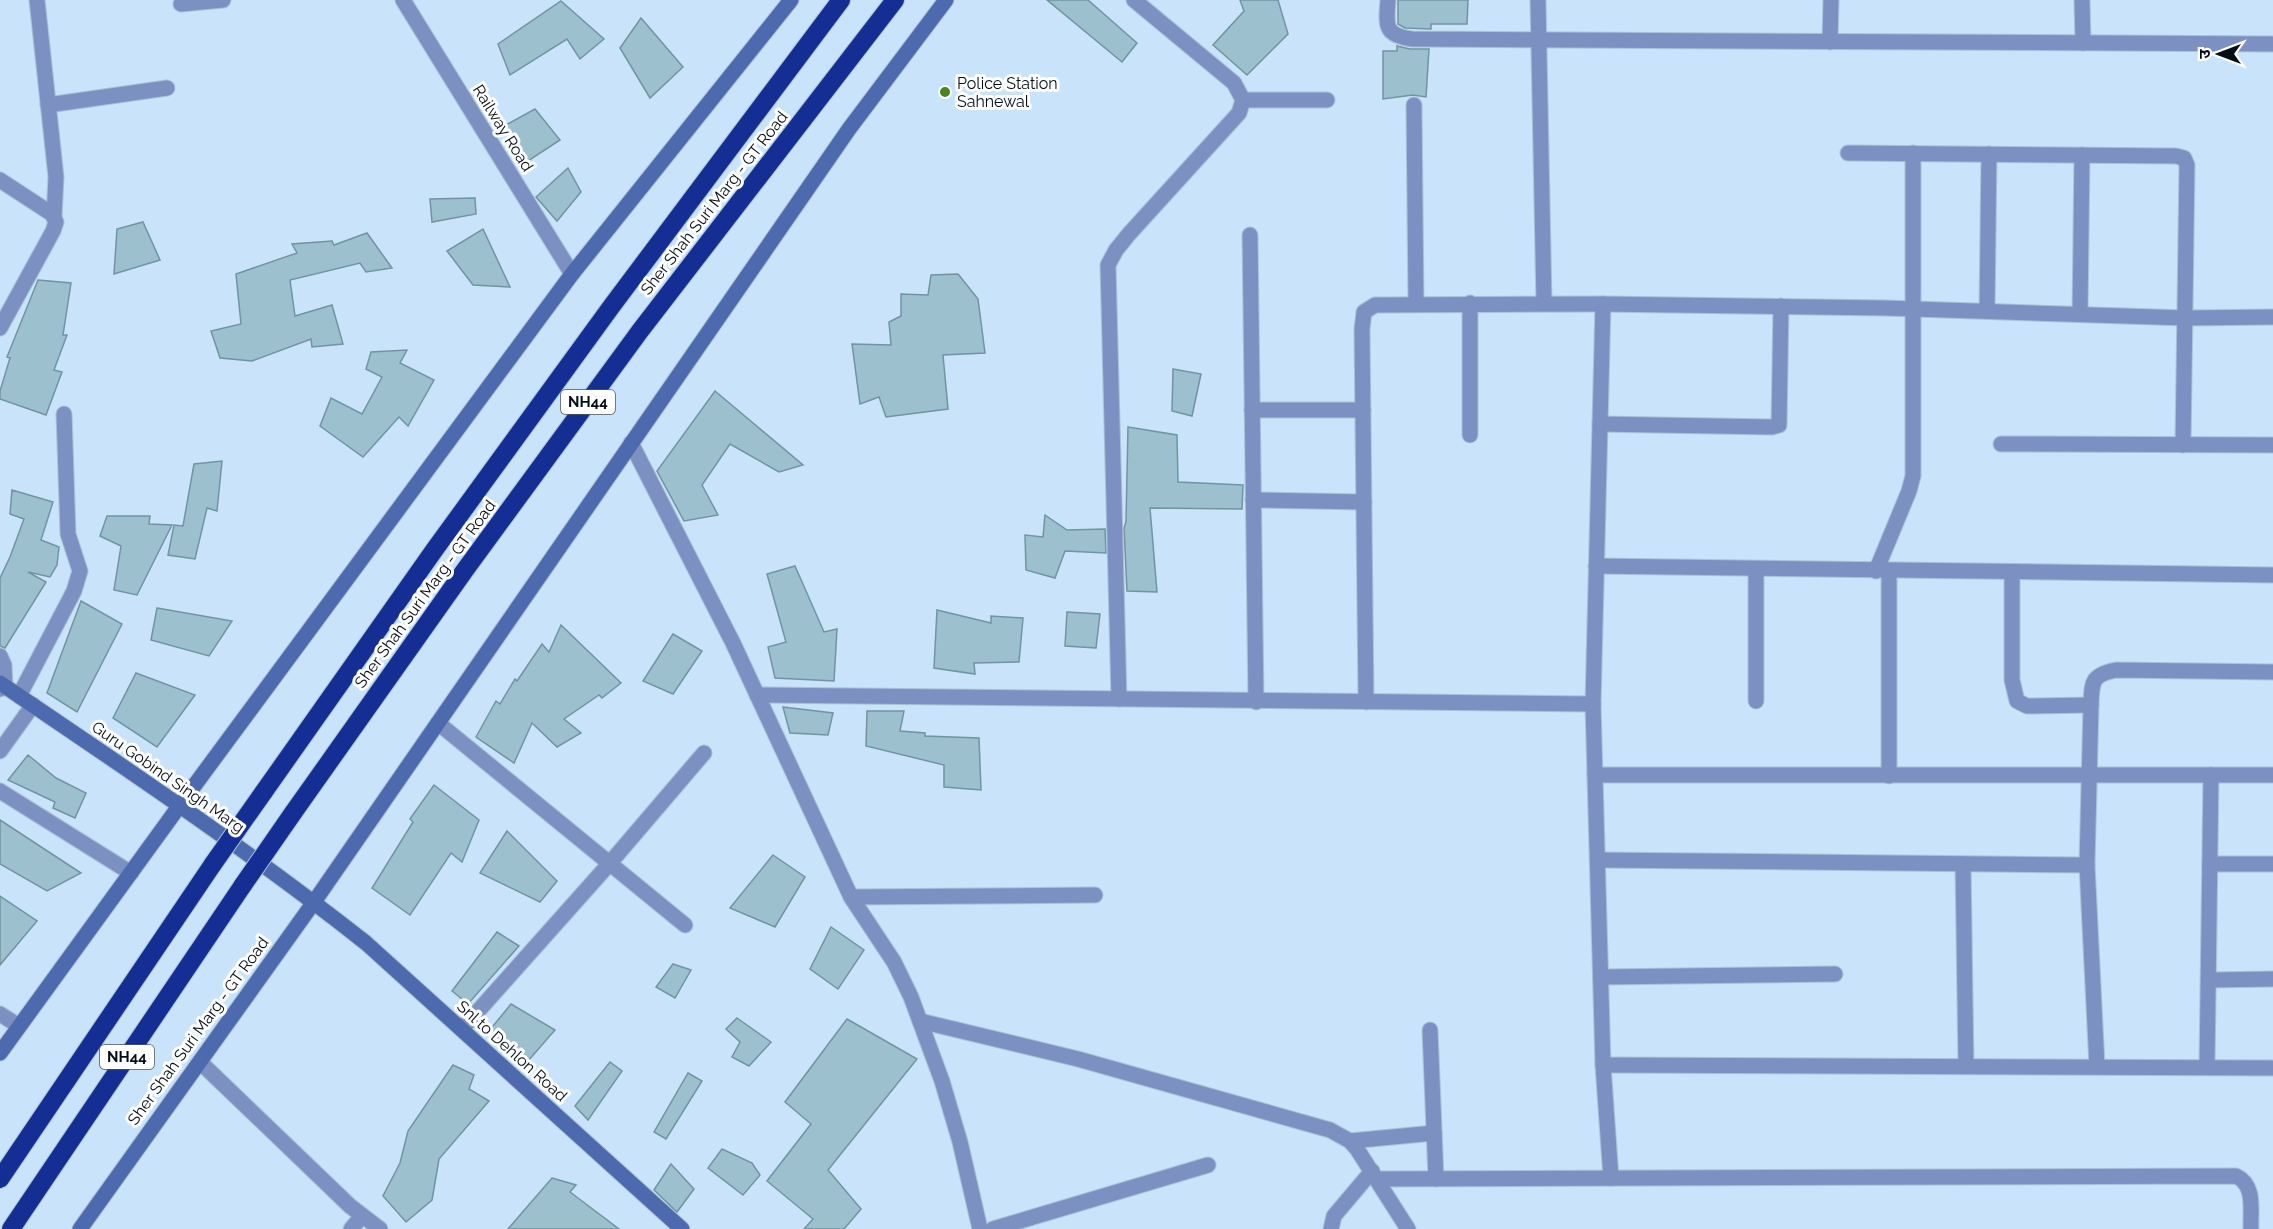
<svg xmlns="http://www.w3.org/2000/svg" width="2273" height="1229" viewBox="0 0 2273 1229" font-family="Raleway,'Noto Sans Devanagari',sans-serif">
<rect width="100%" height="100%" fill="#c8e3fa"/>
<g fill="#9cc0cd" stroke="#7194a1" stroke-width="1.5">
<polygon points="1047,0 1088,0 1137,43 1122,62"/>
<polygon points="1240,0 1278,0 1288,34 1247,75 1213,45 1244,11"/>
<polygon points="1398,0 1468,0 1467,24 1431,24 1431,29 1405,28 1398,24"/>
<polygon points="561,1 604,39 580,59 567,39 510,75 498,44"/>
<polygon points="641,18 683,67 650,98 620,48"/>
<polygon points="1397,46 1410,49 1429,49 1426,97 1413,95 1383,99 1383,51 1397,51"/>
<polygon points="535,109 560,140 528,161 504,126"/>
<polygon points="568,168 581,192 557,221 536,197"/>
<polygon points="475,198 476,214 432,222 430,199"/>
<polygon points="143,222 160,260 114,274 117,229"/>
<polygon points="483,229 510,287 473,285 447,251"/>
<polygon points="367,233 392,268 366,272 360,263 290,280 295,316 332,305 343,344 312,347 311,339 252,361 220,358 211,331 241,324 236,274 297,253 292,244 332,241 334,245"/>
<polygon points="958,274 978,299 985,353 943,355 948,409 886,417 879,397 860,404 852,344 891,345 889,322 901,316 901,294 928,295 931,275"/>
<polygon points="38,280 71,283 63,335 67,335 54,370 62,372 46,415 0,399 0,391 10,358 7,357"/>
<polygon points="407,350 400,363 434,380 408,426 399,417 363,457 320,426 331,398 362,414 382,377 366,369 371,352"/>
<polygon points="1173,369 1201,374 1192,416 1172,411"/>
<polygon points="715,391 803,465 779,472 730,444 702,485 718,515 684,521 657,471"/>
<polygon points="1128,427 1177,435 1178,482 1243,485 1242,509 1150,508 1157,592 1127,591 1124,528 1126,522"/>
<polygon points="222,461 217,511 207,508 195,559 168,555 174,525 183,526 194,464"/>
<polygon points="12,490 53,502 41,540 59,547 57,565 50,577 28,572 46,582 5,648 0,646 0,578 10,557 24,519 10,514"/>
<polygon points="1045,515 1067,530 1105,529 1106,553 1065,551 1055,578 1026,570 1025,535 1043,537"/>
<polygon points="107,516 150,516 149,524 172,525 137,595 114,590 121,546 100,536"/>
<polygon points="795,566 824,632 837,629 834,681 775,678 768,647 786,642 767,574"/>
<polygon points="81,601 122,624 77,712 47,693"/>
<polygon points="157,608 232,621 209,656 151,640"/>
<polygon points="937,610 991,623 991,616 1023,618 1019,662 974,663 975,674 934,668"/>
<polygon points="1067,612 1100,614 1096,648 1065,646"/>
<polygon points="561,625 621,683 602,698 599,695 564,719 581,733 557,747 532,723 514,763 476,737 496,701 500,704 515,679 517,681 542,644 549,652"/>
<polygon points="673,634 702,651 673,694 643,681"/>
<polygon points="136,673 195,695 157,747 113,718"/>
<polygon points="783,707 833,713 828,735 790,733"/>
<polygon points="867,711 904,711 900,731 925,733 925,736 979,738 981,790 944,787 944,765 866,746"/>
<polygon points="28,755 56,778 86,793 75,818 53,808 55,802 8,780"/>
<polygon points="434,785 479,820 462,862 451,853 410,915 372,888 413,822 410,819"/>
<polygon points="0,820 81,873 47,891 0,864"/>
<polygon points="507,831 557,881 540,902 480,873"/>
<polygon points="773,855 805,877 775,927 730,908"/>
<polygon points="0,896 37,921 0,965"/>
<polygon points="831,927 864,950 838,989 810,969"/>
<polygon points="497,932 519,946 468,1004 452,991"/>
<polygon points="673,964 691,970 675,998 656,987"/>
<polygon points="511,1004 555,1030 528,1061 489,1031"/>
<polygon points="737,1018 771,1042 749,1066 732,1057 740,1042 726,1029"/>
<polygon points="847,1019 917,1059 828,1170 861,1209 844,1229 804,1229 813,1219 767,1181 811,1124 785,1102"/>
<polygon points="610,1062 622,1071 588,1120 575,1106"/>
<polygon points="453,1065 474,1075 469,1089 489,1101 439,1159 432,1200 406,1222 383,1196 400,1163 408,1131"/>
<polygon points="688,1073 702,1081 666,1139 654,1132"/>
<polygon points="722,1149 752,1163 760,1175 743,1195 708,1168"/>
<polygon points="671,1164 694,1189 677,1212 654,1190"/>
<polygon points="552,1178 576,1185 570,1192 619,1229 508,1229"/>
</g>
<g fill="none" stroke-linecap="round" stroke-linejoin="round">
<g stroke="#a9c1d5" stroke-width="17">
<g id="street">
<polyline points="37,0 56,177 54,217"/>
<polyline points="403,0 572,274"/>
<path d="M1388 0C1386 26 1384 35 1412 39L2273 44"/>
<polyline points="1538,0 1544,303"/>
<polyline points="2082,0 2083,43"/>
<polyline points="181,4 223,0"/>
<polyline points="1830,42 1831,0"/>
<polyline points="1243,100 1327,100"/>
<polyline points="48,105 167,88"/>
<polyline points="1414,105 1416,304"/>
<polyline points="1848,153 2176,156 2184,158 2187,165 2183,445"/>
<polyline points="0,180 52,214 56,222 53,231 0,328"/>
<polyline points="1250,235 1256,702"/>
<polyline points="1470,303 1470,435"/>
<polyline points="1603,304 1593,704 1603,1065 1611,1178"/>
<polyline points="1987,311 1989,154"/>
<polyline points="2080,314 2082,155"/>
<polyline points="1252,410 1363,410"/>
<polyline points="1600,424 1772,427 1779,425 1781,306"/>
<polyline points="631,443 733,643 851,897 894,962 911,997 942,1081 960,1142 980,1229"/>
<polyline points="2001,444 2273,445"/>
<polyline points="1253,500 1364,502"/>
<polyline points="1596,566 2273,575"/>
<polyline points="1756,569 1756,701"/>
<polyline points="1876,571 1909,491 1913,476 1913,153"/>
<polyline points="2012,572 2012,680 2017,701 2027,706 2091,705"/>
<polyline points="0,656 4,665 5,686 0,689"/>
<polyline points="757,695 1593,704"/>
<polyline points="19,696 74,591 80,571 68,534 64,414"/>
<polyline points="1119,699 1108,265 1116,250 1129,234 1239,113 1243,100 1234,83 1134,0"/>
<polyline points="1366,702 1362,329 1364,312 1375,305 1603,304 1885,308 2186,318 2273,317"/>
<polyline points="438,723 685,925"/>
<polyline points="0,751 33,705"/>
<polyline points="1595,775 2273,775"/>
<polyline points="1889,776 1889,571"/>
<polyline points="0,791 131,873"/>
<polyline points="1598,860 2087,865"/>
<polyline points="1963,864 1966,1066"/>
<polyline points="2210,864 2273,864"/>
<polyline points="851,897 1095,895"/>
<polyline points="1601,977 1835,974"/>
<polyline points="2209,980 2273,979"/>
<polyline points="0,1014 19,1026"/>
<polyline points="920,1021 1078,1059 1330,1130 1350,1141 1357,1149 1408,1229"/>
<polyline points="462,1029 610,863 704,753"/>
<polyline points="1430,1030 1436,1179"/>
<polyline points="200,1062 350,1206 380,1229"/>
<polyline points="1603,1065 2273,1068"/>
<path d="M2097 1066 2087 865 2091 705C2092 682 2091 675 2116 670L2273 672"/>
<polyline points="2207,1067 2211,775"/>
<polyline points="1350,1141 1434,1133"/>
<path d="M1376 1179 2236 1176C2256 1185 2250 1211 2251 1229"/>
<polyline points="351,1229 362,1216"/>
<polyline points="993,1229 1208,1165"/>
<polyline points="1331,1229 1334,1216 1372,1171"/>
</g>
</g>
<g stroke="#a9c1d5" stroke-width="17">
<g id="secondary">
<path d="M0 683C124 767 248 850 366 943L682 1229"/>
<polyline points="0,1053 180,805 572,274 791,0"/>
<polyline points="80,1229 314,902 849,129 946,0"/>
</g>
</g>
<g stroke="#a9c1d5" stroke-width="20">
<g id="highway">
<polyline points="263,793 435,549 611,307 841,0"/>
<polyline points="293,813 465,570 640,331 895,0"/>
<polyline points="0,1179 213,864"/>
<polyline points="11,1229 243,885"/>
</g>
</g>
<use href="#street" stroke="#7c91c1" stroke-width="15"/>
<use href="#secondary" stroke="#4e6aaf" stroke-width="15"/>
<use href="#highway" stroke="#142e93" stroke-width="18"/>
<g stroke="#a9c1d5" stroke-width="20" stroke-linecap="butt">
<g id="highway-bridge">
<polyline points="213,864 263,793"/>
<polyline points="243,885 293,813"/>
</g>
</g>
<use href="#highway-bridge" stroke="#142e93" stroke-width="18"/>
</g>
<circle fill="#4c831c" stroke="#fff" stroke-width="2" cx="945" cy="92" r="6"/>
<g text-anchor="middle" dominant-baseline="central" stroke-width="6" stroke-linejoin="round" paint-order="stroke">
<g fill="#fff" stroke="#50565b" stroke-width="1.5">
<rect x="561" y="390" width="54" height="24" rx="4.5"/>
<rect x="100" y="1045" width="54" height="24" rx="4.5"/>
</g>
<g font-size="15" font-weight="bold" fill="#050e15">
<text x="588" y="402">NH44</text>
<text x="127" y="1057">NH44</text>
</g>
<g font-size="16" fill="#050e15" stroke="#fff" text-anchor="start">
<text x="957" y="83">Police Station<tspan x="957" dy="18">Sahnewal</tspan></text>
</g>
<g font-size="16" fill="#050e15" stroke="#fff">
<text transform="translate(503 128) rotate(58)">Railway Road</text>
<text transform="translate(714 203) rotate(-52)">Sher Shah Suri Marg - GT Road</text>
<text transform="translate(425 594) rotate(-54)">Sher Shah Suri Marg - GT Road</text>
<text transform="translate(168 777) rotate(35)">Guru Gobind Singh Marg</text>
<text transform="translate(198 1031) rotate(-54)">Sher Shah Suri Marg - GT Road</text>
<text transform="translate(512 1051) rotate(42)">Snl to Dehlon Road</text>
</g>
</g>
<g transform="translate(2219 54) rotate(270)" stroke="#ffffff" stroke-width="4.5" paint-order="stroke">
<path d="M0-4.5L10 22L0 15L-10 22Z" fill="#050e15"/>
<text y="-9" font-size="16" font-weight="bold" text-anchor="middle" fill="#050e15">उ</text>
</g>
</svg>
